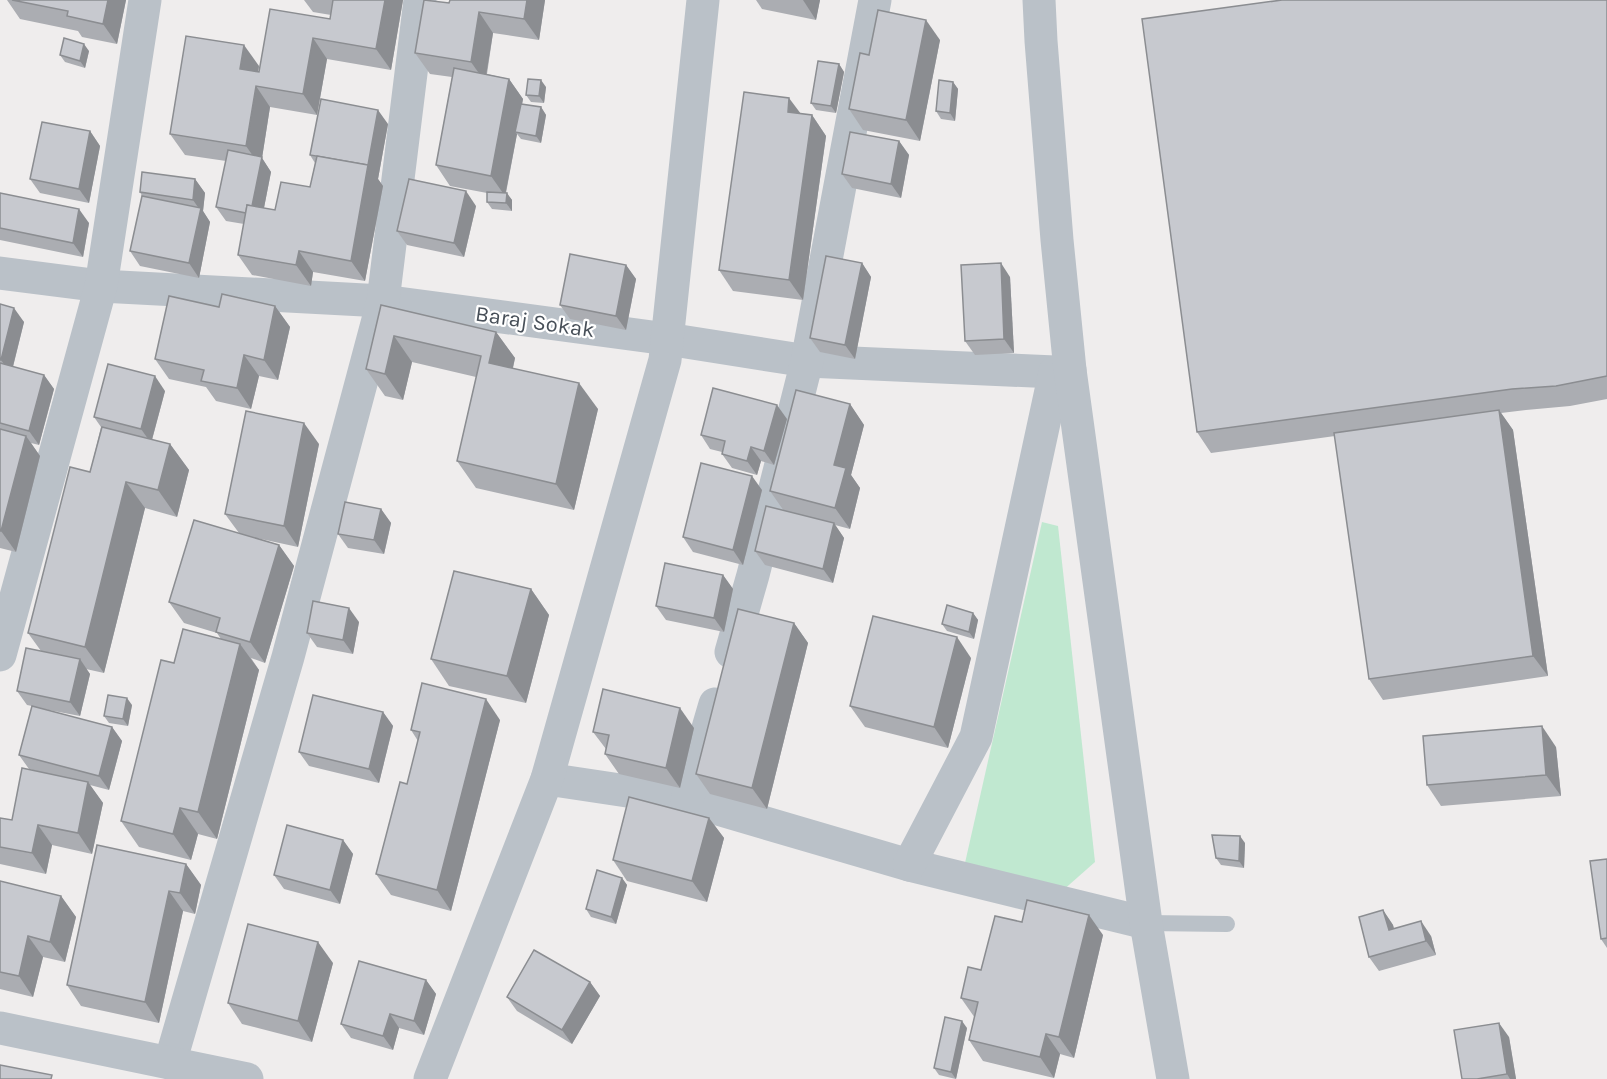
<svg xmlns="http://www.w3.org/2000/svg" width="1607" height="1079" viewBox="0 0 1607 1079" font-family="Karla,sans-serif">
<rect width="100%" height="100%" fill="#efeded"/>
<polygon fill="#c0e8d0" points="1042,522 1058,526 1095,862 1061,892 965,863"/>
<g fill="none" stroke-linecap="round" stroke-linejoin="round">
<polyline stroke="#bac1c8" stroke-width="16" points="1146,923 1227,924"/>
<g stroke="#bac1c8" stroke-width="33">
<polyline points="0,273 101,286 383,301 667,339 807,361 1055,372 1070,370"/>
<polyline points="731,652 753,575 807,361 875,0"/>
<polyline points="0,655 101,286 145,0"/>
<polyline points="547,779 687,800 909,865 1146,923"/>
<polyline points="687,800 715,704"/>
<polyline points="909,865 976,737 1055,372"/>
<polyline points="170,1063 288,657 383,301 420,0"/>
</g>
<g stroke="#bac1c8" stroke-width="33">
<polyline points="1039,0 1041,41 1057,240 1070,370 1146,923 1173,1079"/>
<polyline points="0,1028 247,1079"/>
<polyline points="430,1079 547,779 665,360 703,0"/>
</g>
</g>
<g fill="#abadb2">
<polygon points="7,0 126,0 117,44 82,37 78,31 20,19"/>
<polygon points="304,0 403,0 391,70 327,59 317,115 270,107 262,158 271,172 264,208 275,210 310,187 315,163 310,155 388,124 378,179 383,186 365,281 313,272 311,286 252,275 238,255 244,224 226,221 216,207 226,161 185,155 170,134 259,66 258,72 259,72 330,19 331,15 313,12"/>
<polygon points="545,0 539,40 493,33 487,74 509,79 523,99 522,104 541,107 546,115 541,143 521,139 517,134 506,193 512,200 512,211 492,209 487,202 487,193 450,186 436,165 452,77 430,74 415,53 449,3"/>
<polygon points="756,0 820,0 816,20 762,9"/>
<polygon points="1607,0 1607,399 1570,406 1526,410 1501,413 1513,430 1548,676 1383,700 1369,679 1335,436 1211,453 1197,432"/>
<polygon points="940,40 920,141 863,130 849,109 869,55"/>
<polygon points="89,51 85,68 65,62 60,55"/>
<polygon points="839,64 844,72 836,113 816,110 811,103"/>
<polygon points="953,82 958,89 955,121 941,119 936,111"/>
<polygon points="546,87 544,103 531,102 526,95"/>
<polygon points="801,114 812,115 826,136 803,300 733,291 719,270"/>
<polygon points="90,131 100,146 89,203 40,193 30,179"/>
<polygon points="899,141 909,155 901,198 852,188 842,174"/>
<polygon points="195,179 205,193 203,211 210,222 199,278 140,266 130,251 142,196 140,192"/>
<polygon points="0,193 89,223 83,257 0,240"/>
<polygon points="476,206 464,257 407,245 397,231"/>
<polygon points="862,263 871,277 855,359 820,352 810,338"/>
<polygon points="626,265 636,279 626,330 570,319 560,305"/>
<polygon points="1010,277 1014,353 975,355 965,341"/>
<polygon points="0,304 24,322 13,367 44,375 54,389 39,445 31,443 40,456 16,552 0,548"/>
<polygon points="381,305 496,332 515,358 513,368 598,409 574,510 476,488 457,461 476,377 412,362 403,400 385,396 366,369"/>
<polygon points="275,306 290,327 278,380 259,376 251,409 216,401 206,387 169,379 155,359 219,307"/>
<polygon points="165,391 152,440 170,444 189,470 177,517 145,508 104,673 86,669 90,674 80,716 38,708 112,727 122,741 109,790 90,785 103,803 92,854 52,845 46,874 0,864 0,818 12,820 44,773 29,769 19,755 32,706 27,705 17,691 41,651 28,633 90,472 101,427 94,417"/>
<polygon points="850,404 864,425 851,475 860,488 850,529 835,525 844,538 833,583 765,565 755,551 784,511 770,491"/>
<polygon points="787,419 774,465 761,461 757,475 732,468 722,454 722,452 710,449 701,435"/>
<polygon points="319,444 298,547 252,537 279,545 294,566 265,663 251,658 259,670 217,839 198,834 191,860 139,847 121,821 174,663 221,639 217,633 184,623 169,602 239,533 225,514"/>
<polygon points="762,490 743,565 693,552 683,537"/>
<polygon points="381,509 391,523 384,554 348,548 338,534"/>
<polygon points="723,575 733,589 724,632 666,620 656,606"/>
<polygon points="531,589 549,615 526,703 449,686 431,659"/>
<polygon points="973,613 978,620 974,639 947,631 942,624"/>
<polygon points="359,622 353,654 317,647 307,633"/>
<polygon points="794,623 808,643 767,809 710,794 696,774"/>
<polygon points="971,658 948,748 865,727 850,706"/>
<polygon points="132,705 128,726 109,723 104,716"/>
<polygon points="383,712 393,726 379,783 309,766 299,752"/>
<polygon points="500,720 451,911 391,895 376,874 407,784 418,741 411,730"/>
<polygon points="694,728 680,788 619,774 605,754 606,749 593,732"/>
<polygon points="1556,747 1561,796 1441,806 1427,785"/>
<polygon points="709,818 724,838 707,902 627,881 613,860"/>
<polygon points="343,840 353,854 340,904 284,889 274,875"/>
<polygon points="1245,843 1244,868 1221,865 1216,858"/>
<polygon points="1607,859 1607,948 1601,939"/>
<polygon points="186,864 201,885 195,914 183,911 159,1023 81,1006 67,985"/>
<polygon points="622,878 627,885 616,924 591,917 586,909"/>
<polygon points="0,881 61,896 76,917 65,962 43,957 33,997 0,989"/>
<polygon points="1383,910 1393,925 1394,929 1431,936 1436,955 1379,971 1369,957"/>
<polygon points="1022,922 1103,935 1074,1058 1060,1054 1054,1078 983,1061 969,1040 975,1018 961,998 981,970"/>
<polygon points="333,963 312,1042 242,1024 228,1003"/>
<polygon points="426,980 436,994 424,1035 399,1028 393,1050 351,1038 341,1024"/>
<polygon points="590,982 600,996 572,1044 517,1011 507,997"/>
<polygon points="967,1028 956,1079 939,1075 934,1068"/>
<polygon points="1509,1037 1516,1079 1462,1079"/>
</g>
<g fill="#8b8d91">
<polygon points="108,0 126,0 117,44 103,24"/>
<polygon points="385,0 403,0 391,70 376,49"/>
<polygon points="527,0 545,0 539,40 524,19"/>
<polygon points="803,0 820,0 816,20"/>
<polygon points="479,12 493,33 485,82 471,62"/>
<polygon points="926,20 940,40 920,141 906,120"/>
<polygon points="313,38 327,59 317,115 303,94"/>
<polygon points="84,44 89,51 85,68 80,61"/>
<polygon points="244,45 259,66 255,90 240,69"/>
<polygon points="839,64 844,72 836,113 831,106"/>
<polygon points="509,79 523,99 517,132 515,132 517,134 505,196 491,176"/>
<polygon points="541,80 546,87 544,103 539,96"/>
<polygon points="953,82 958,89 955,121 950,113"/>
<polygon points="256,86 270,107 262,158 271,172 260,228 250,214 260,166 246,146"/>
<polygon points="789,98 804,118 788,112"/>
<polygon points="541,107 546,115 541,143 536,136"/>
<polygon points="378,110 388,124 378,179 383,186 365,281 351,261"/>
<polygon points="812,115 826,136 803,300 789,280"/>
<polygon points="90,131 100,146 89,203 79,189"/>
<polygon points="899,141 909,155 901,198 891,184"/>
<polygon points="195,179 205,193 203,211 210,222 199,278 189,263 200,210 193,200"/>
<polygon points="466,191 476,206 464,257 454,243"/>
<polygon points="507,193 512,200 512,211 506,203"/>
<polygon points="79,209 89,223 83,257 73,243"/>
<polygon points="299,251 313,272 311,286 296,265"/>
<polygon points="862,263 871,277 855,359 845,345"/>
<polygon points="1001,263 1010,277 1014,353 1004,339"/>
<polygon points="626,265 636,279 626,330 616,316"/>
<polygon points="275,306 290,327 278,380 264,360"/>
<polygon points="14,308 24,322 11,374 1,360"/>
<polygon points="496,332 515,358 508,389 489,363"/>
<polygon points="394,336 412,362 403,400 385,374"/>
<polygon points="244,355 259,376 251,409 237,388"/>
<polygon points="44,375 54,389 39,445 29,431"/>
<polygon points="155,376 165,391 151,443 141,429"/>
<polygon points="579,383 598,409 574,510 556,484"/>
<polygon points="850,404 864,425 851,475 860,488 850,529 835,508 834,465"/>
<polygon points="777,405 787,419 774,465 764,451"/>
<polygon points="1499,410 1513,430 1548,676 1533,656"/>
<polygon points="304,423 319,444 298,547 284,526"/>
<polygon points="26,436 40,456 16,552 1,531"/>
<polygon points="170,444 189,470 177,517 158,490"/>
<polygon points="751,447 761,461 757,475 747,461"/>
<polygon points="752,476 762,490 743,565 733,550"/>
<polygon points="126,482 145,508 104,673 85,647"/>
<polygon points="381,509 391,523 384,554 374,540"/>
<polygon points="834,523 844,538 833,583 823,569"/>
<polygon points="279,545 294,566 265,663 250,642"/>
<polygon points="723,575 733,589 724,632 714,618"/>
<polygon points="531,589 549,615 526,703 507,676"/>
<polygon points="349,608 359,622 353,654 343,640"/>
<polygon points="973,613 978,620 974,639 969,632"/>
<polygon points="794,623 808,643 767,809 752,788"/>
<polygon points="957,637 971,658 948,748 934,727"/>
<polygon points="240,644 259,670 217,839 198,812"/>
<polygon points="80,659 90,674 80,716 70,702"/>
<polygon points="127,698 132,705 128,726 123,719"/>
<polygon points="486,699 500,720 451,911 437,890"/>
<polygon points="680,708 694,728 680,788 666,768"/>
<polygon points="383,712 393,726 379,783 369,769"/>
<polygon points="1542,726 1556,747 1561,796 1546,775"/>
<polygon points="112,727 122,741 109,790 99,776"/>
<polygon points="88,782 103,803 92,854 78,833"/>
<polygon points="180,808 198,834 191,860 173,834"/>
<polygon points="709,818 724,838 707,902 692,881"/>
<polygon points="38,825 52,845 46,874 32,853"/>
<polygon points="1240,836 1245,843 1244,868 1239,861"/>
<polygon points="343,840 353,854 340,904 330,890"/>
<polygon points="186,864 201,885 195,914 180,893"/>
<polygon points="622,878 627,885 616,924 611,917"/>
<polygon points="169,891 183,911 159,1023 145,1002"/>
<polygon points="61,896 76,917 65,962 50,942"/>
<polygon points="1383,910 1393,925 1398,945 1389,930"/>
<polygon points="1089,915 1103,935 1074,1058 1059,1037"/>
<polygon points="1421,921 1431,936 1436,955 1426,941"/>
<polygon points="28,936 43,957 33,997 19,976"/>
<polygon points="318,942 333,963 312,1042 298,1021"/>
<polygon points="426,980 436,994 424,1035 414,1021"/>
<polygon points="590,982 600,996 572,1044 562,1030"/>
<polygon points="390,1014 399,1028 393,1050 383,1036"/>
<polygon points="962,1021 967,1028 956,1079 951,1072"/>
<polygon points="1499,1023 1509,1037 1516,1079 1510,1079 1507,1074"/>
<polygon points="1046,1034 1060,1054 1054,1078 1040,1057"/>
</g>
<g fill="#c7c9cf" stroke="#8b8d91" stroke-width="1.5">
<polygon points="12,0 108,0 103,24 67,16 68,11"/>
<polygon points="333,0 385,0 376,49 313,38 303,94 256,86 246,146 170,134 186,36 244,45 240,69 259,72 270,9 330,19"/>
<polygon points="424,0 449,3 450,0 527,0 524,19 479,12 471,62 415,53"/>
<polygon points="1282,0 1607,0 1607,376 1556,386 1512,389 1197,432 1142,19"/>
<polygon points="878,10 926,20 906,120 849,109 860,53 869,55"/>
<polygon points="64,38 84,44 80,61 60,55"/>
<polygon points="818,61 839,64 831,106 811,103"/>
<polygon points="454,68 509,79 491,176 436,165"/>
<polygon points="528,79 541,80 539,96 526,95"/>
<polygon points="939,80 953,82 950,113 936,111"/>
<polygon points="744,92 789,98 788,112 812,115 789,280 719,270"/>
<polygon points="321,99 378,110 368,165 310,155"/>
<polygon points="521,104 541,107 536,136 515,132"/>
<polygon points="42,122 90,131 79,189 30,179"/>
<polygon points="850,132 899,141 891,184 842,174"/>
<polygon points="228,150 262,157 252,206 247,205 246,213 216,207"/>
<polygon points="317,156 368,165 351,261 299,251 296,265 238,255 247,205 275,210 281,182 310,187"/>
<polygon points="142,172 195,179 193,200 140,192"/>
<polygon points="409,179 466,191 454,243 397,231"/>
<polygon points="487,192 507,193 506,203 487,202"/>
<polygon points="0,193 79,209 73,243 0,228"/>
<polygon points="142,196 201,208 189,263 130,251"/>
<polygon points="570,254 626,265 616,316 560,305"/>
<polygon points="826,256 862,263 845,345 810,338"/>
<polygon points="1001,263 1004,339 965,341 961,265"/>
<polygon points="222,294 275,306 264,360 244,355 237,388 201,381 204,370 155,359 169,296 219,307"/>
<polygon points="0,304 14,308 1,360 0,360"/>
<polygon points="381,305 496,332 489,363 579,383 556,484 457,461 481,356 394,336 385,374 366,369"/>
<polygon points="0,363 44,375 29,431 0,423"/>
<polygon points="108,364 155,376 141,429 94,417"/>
<polygon points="713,388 777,405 764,451 751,447 747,461 722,454 725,441 701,435"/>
<polygon points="796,390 850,404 834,465 846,468 835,508 770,491"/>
<polygon points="1499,410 1533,656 1369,679 1334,433"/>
<polygon points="246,411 304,423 284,526 225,514"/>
<polygon points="102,427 170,444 158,490 126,482 85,647 28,633 70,467 90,472"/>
<polygon points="0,429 26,436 1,531 0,531"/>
<polygon points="701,463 752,476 733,550 683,537"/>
<polygon points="345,502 381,509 374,540 338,534"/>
<polygon points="766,506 834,523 823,569 755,551"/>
<polygon points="194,520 279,545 250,642 216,632 220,618 169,602"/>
<polygon points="665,563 723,575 714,618 656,606"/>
<polygon points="454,571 531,589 507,676 431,659"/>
<polygon points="313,601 349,608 343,640 307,633"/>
<polygon points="947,605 973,613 969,632 942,624"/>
<polygon points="738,609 794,623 752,788 696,774"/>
<polygon points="873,616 957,637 934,727 850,706"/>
<polygon points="183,629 240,644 198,812 180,808 173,834 121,821 161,660 174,663"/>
<polygon points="26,648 80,659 70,702 17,691"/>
<polygon points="422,683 486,699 437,890 376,874 400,782 407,784 420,732 411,730"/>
<polygon points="603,689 680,708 666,768 605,754 609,735 593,732"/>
<polygon points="108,695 127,698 123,719 104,716"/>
<polygon points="313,695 383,712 369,769 299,752"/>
<polygon points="32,706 112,727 99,776 19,755"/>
<polygon points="1542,726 1546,775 1427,785 1423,736"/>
<polygon points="22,768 88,782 78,833 38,825 32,853 0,847 0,818 12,820"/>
<polygon points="629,797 709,818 692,881 613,860"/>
<polygon points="287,825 343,840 330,890 274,875"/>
<polygon points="1212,835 1240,836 1239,861 1216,858"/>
<polygon points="97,845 186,864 180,893 169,891 145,1002 67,985"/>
<polygon points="1607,859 1607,938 1601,939 1590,861"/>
<polygon points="597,870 622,878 611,917 586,909"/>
<polygon points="0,881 61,896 50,942 28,936 19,976 0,972"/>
<polygon points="1027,900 1089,915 1059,1037 1046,1034 1040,1057 969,1040 978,1002 961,998 968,967 981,970 995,916 1022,922"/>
<polygon points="1383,910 1389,930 1421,921 1426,941 1369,957 1359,917"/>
<polygon points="248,924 318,942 298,1021 228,1003"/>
<polygon points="534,950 590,982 562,1030 507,997"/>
<polygon points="359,961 426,980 414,1021 390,1014 383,1036 341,1024"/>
<polygon points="945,1017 962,1021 951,1072 934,1068"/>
<polygon points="1499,1023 1507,1074 1477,1079 1462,1079 1454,1030"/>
<polygon points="0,1065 52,1075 51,1079 0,1079"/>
</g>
<g text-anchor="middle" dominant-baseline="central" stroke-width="4.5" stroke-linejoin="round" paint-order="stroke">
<g font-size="22" fill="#474f58" stroke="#fff">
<text transform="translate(535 322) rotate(8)">Baraj Sokak</text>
</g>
</g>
</svg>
